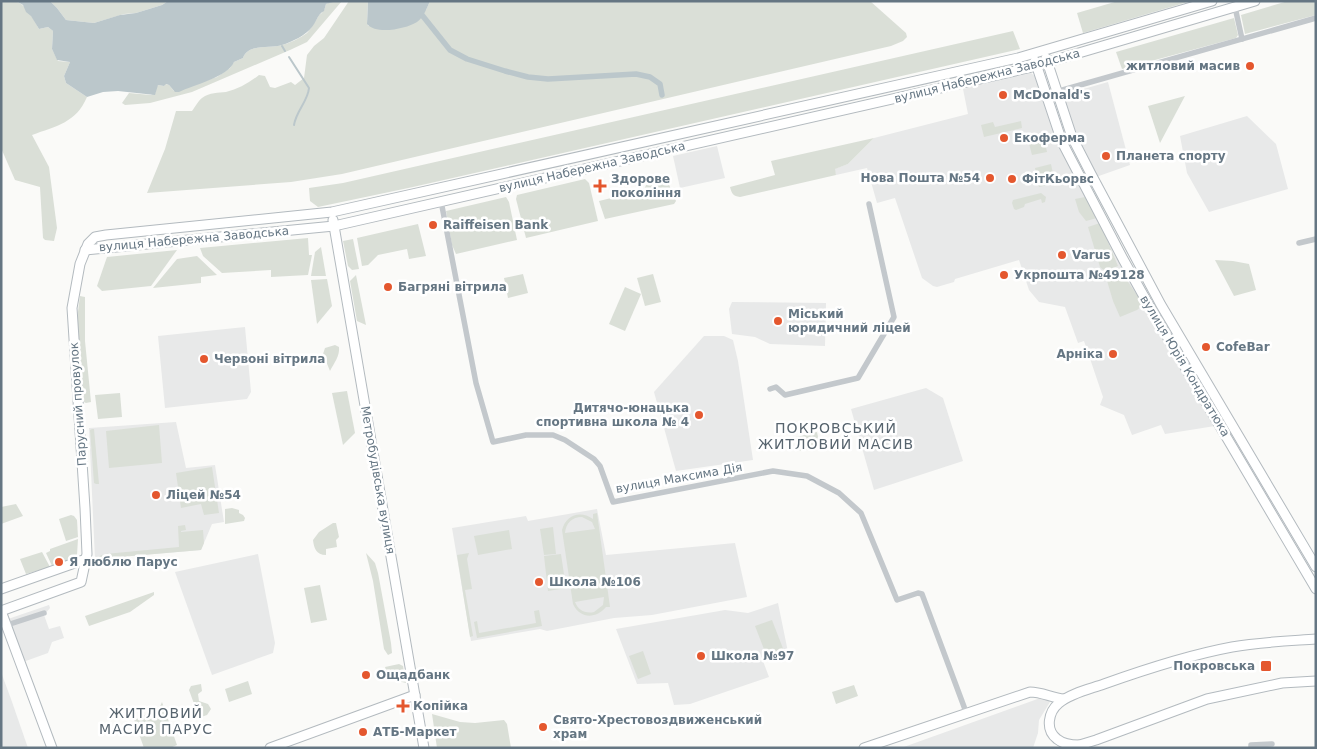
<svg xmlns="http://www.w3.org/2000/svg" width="1317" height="749" viewBox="0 0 1317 749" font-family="'DejaVu Sans',sans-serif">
<rect width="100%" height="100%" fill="#fafaf8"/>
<g fill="#e8e9e9">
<polygon points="1031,73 1036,77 1053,129 1059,143 1114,247 1114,251 1129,282 1135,286 1215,426 1165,434 1161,425 1132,435 1124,415 1100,405 1103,397 1084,341 1078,343 1065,307 1039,302 1029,290 1019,260 955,279 954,282 937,287 933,286 922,278 895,198 877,203 867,168 836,175 834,169 848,164 874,138 968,114 963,89"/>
<polygon points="1108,82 1130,165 1096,177 1075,136 1064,101 1066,94"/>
<polygon points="1247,116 1276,144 1288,189 1209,212 1187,173 1180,136"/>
<polygon points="717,146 725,178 680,188 673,156"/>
<polygon points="732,302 826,303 825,346 770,344 755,337 732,334 729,309"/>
<polygon points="245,327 251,392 247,399 165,408 158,336"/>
<polygon points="704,336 724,336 733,340 738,361 753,460 676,471 654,392"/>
<polygon points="926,388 943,398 963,461 874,490 851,409"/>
<polygon points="176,422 186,468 215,465 224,522 212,524 201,550 95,559 89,428"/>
<polygon points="597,509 606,555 735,543 747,597 652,615 614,618 547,631 540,629 471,641 452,528 526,516 528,521"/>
<polygon points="258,554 275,643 273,653 212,675 175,572"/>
<polygon points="778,603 788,652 763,661 769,677 690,704 674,705 668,683 637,684 616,629 725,610 748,613"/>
<polygon points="49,605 50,608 44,615 49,629 60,626 64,638 52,642 48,653 23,662 8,619"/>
<polygon points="1,672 11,699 28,748 1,748"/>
<polygon points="1043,697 1050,702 1039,720 1038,733 1033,748 901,748"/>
</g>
<g fill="#dadfd7" fill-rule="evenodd">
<path d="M1 1C5 1 10 0 14 1 26 3 34 20 39 29L48 27 53 31 52 49 58 61 70 62 64 76 66 83 87 97C76 123 56 126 32 135L49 167 57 228 54 241 45 240 43 238 40 187 15 180 1 148Z"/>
<polygon points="50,1 168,1 162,5 136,13 124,14 94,23 66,20 57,8"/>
<path d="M333 1H342L307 42 290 50 192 92 150 103 125 105 122 103 129 93 151 95 156 92V88L158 85 164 86 165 84 169 85 174 91 217 77 230 68 234 62 243 58C248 43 270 49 282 45 288 44 302 37 307 33 312 28 314 22 318 17 319 14 322 14 323 11 325 9 325 7 326 4Z"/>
<path d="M349 1H368L367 20 368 26 426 10 430 1H870L906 33 907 37 903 41 891 46 342 174 291 182 147 193 165 149 176 111H192C195 107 198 101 202 98 210 92 218 93 226 92 238 89 249 83 259 75L265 76 270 87 275 88 291 82 295 85 304 78 307 55 314 46 324 38Z"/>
<polygon points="1118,1 1191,1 1083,33 1077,13"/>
<polygon points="1288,1 1316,1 1316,15 1245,34 1241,15"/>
<polygon points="1234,18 1238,35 1236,38 1122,69 1116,52"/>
<polygon points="1013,31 1020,49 413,187 318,207 310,201 309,188 343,183"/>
<polygon points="1185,96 1160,143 1148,106"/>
<polygon points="1021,121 1022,128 984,137 981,125 993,122 995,127"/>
<polygon points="1043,133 1047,152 1032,155 1028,140 1030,136"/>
<path d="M874 138 848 164 835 169 836 175 740 197C733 196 732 194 730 187L775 175 771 161Z"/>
<polygon points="1051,164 1055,183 1039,187 1035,168"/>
<polygon points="585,179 589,183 598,221 526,238 516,199 517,195"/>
<polygon points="667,180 676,201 674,204 605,219 599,201 644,190 646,185"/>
<polygon points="1041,193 1046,197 1045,202 1042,203 1041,199 1025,204 1024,207 1016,210 1014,209 1012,203 1013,200"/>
<polygon points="506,197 509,202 517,240 456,254 452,245 446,211"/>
<polygon points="1085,197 1097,218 1086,221 1079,212 1075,199"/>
<path d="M1100 223 1118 266C1112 268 1105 273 1100 267L1088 227Z"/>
<polygon points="418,224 426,256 409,259 407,249 378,255 368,265 362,266 357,238"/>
<polygon points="308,238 309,255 312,255 308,275 271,277 271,270 222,273 203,256 200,248"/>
<polygon points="353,239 359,269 352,270 348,266 343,241"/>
<polygon points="321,247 326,276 311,276 315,252"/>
<polygon points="177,250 151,286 102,291 97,286 107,257"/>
<polygon points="197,256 217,275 201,277 201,283 153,288 177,259"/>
<polygon points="1215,260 1233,261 1249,264 1256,290 1234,296"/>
<path d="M1120 268C1127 282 1136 292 1143 305L1137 310 1120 317 1113 301 1105 274Z"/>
<polygon points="523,274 528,293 508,298 504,278"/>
<polygon points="653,274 661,302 645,306 637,278"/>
<polygon points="356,275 366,325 357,321 350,281"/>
<polygon points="327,279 332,306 317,324 311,280"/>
<polygon points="625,287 641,294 625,331 609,324"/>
<polygon points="80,296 85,297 85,341 91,402 86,403 84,402 77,319"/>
<path d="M335 345 339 347C340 356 334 363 330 371L323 354 325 348Z"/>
<polygon points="347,391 355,433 343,445 332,393"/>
<polygon points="120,393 122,417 98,419 95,395"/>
<polygon points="159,425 162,463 109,468 106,431"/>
<polygon points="92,429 94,429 99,484 96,484 94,483 90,430"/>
<polygon points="817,432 820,447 800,451 796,437"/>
<polygon points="212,467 219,513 204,515 201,504 181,508 176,473"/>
<polygon points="16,504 23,516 1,524 1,507"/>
<polygon points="232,508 239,510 239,513 243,515 245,518 244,521 225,524 225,509"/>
<path d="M597 513 610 607H606C596 619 580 619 573 604L562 530C566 515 580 510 593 519V514ZM582 517 592 522 595 529 565 533C566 523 572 517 582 517ZM604 597 603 605 594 612C585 614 578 610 575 602Z"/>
<polygon points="71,515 74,516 77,520 78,537 66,541 59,519"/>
<path d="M333 523H336L339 537 336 540 337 547 326 549V555C316 555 314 548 313 540L319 532Z"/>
<polygon points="185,525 186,530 181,531 181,532 203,530 204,543 201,550 97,559 97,557 105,554 179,547 178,526"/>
<polygon points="553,527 556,554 544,555 540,529"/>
<polygon points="509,530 512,549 478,555 474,536"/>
<polygon points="78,539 77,555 72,559 52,566 46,553 50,551 50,549"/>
<polygon points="42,552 50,567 26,574 20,559"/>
<polygon points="366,553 375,563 378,573 391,643 392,653 388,655 384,649 373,581"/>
<polygon points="469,553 467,559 472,589 465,590 473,636 470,637 457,555"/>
<polygon points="561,554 566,588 548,591 544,556"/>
<polygon points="320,585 327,620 311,623 304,588"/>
<polygon points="154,592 154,595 130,612 89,626 85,616"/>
<polygon points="539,610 542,626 477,638 474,622 477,621 479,633 536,623 534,611"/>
<polygon points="772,620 784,651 767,657 755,626"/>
<polygon points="643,651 651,674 638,679 629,656"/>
<polygon points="399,664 403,666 406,683 389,679 385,667"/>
<polygon points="248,681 252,694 229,702 225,689"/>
<polygon points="201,684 202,691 198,694 199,701 208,704 211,709 207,715 201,717 197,712 189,690 191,686"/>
<polygon points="854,685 858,696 836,704 832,692"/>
<polygon points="162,702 177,745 170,748 144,748 134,720 159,709"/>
<polygon points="432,714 460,722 475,723 504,720 507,724 511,748 437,748"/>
</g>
<g fill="#bbc7cb">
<path d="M16 1H50L57 8 66 20 94 23 120 15 136 13 162 5 168 1 333 2 326 4 324 11C317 15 317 21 312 27 306 35 292 42 282 45 271 49 248 43 243 58L234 62C228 77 193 85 179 92H175L169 85 166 84 164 86 158 85 155 95 118 91 103 92 87 97 66 83 64 76 70 62 57 60 52 49 53 31 48 27 39 29 31 16 26 12 23 5Z"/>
<path d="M368 1H430C427 8 423 18 417 22 406 29 376 35 367 24Z"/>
</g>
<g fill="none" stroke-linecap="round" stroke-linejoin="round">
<g stroke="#bbc7cb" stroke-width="2">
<polyline points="282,46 285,51"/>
<path d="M289 57 309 88C308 101 296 111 294 125"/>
</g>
<polyline stroke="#bbc7cb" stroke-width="5.5" points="422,15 450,50 467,59 505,71 528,77 548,79 636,74 650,77 660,84 662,95"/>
<g stroke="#b3babf" stroke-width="11">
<g id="secondary">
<polyline points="1046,58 1072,137 1091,174 1161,305 1316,567"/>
<polyline points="1035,61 1062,142 1123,259 1152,311 1316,589"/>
<polyline points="333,220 424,748"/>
<polyline points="85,250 334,226 1028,68 1255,1"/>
<polyline points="1,589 86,559"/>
<polyline points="1,611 81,582 87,554 85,508 72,308 80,264 88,244 95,237 106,235 332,212 1018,58 1212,1"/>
<polyline points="1,611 52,748"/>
<path d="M1079 745C1071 745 1063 744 1057 739 1045 730 1048 712 1059 703 1071 693 1090 689 1104 684 1146 669 1189 655 1232 647 1260 642 1288 641 1316 639"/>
<polyline points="1073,747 1096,740 1207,699 1282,683 1316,681"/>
<polyline points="270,748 415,695"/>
<path d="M864 748 1030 692C1042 692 1052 698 1064 699"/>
</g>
</g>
<g stroke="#c3c8cc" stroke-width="5.5">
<polyline points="1235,7 1242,39"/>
<polyline points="1045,95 1316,18"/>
<polyline points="441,201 476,383 493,442 526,435 553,435 565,440 594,459 600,466 613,502 773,471 807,476 839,493 861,513 897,600 918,593 922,594 966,712"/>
<polyline points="1299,243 1316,239"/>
<polyline points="770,389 776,387 785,395 858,378 894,317 869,204"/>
<polyline points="7,625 44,613"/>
<polyline points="1251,748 1251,745 1272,744"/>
</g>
<use href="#secondary" stroke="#fff" stroke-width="9"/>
</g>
<g fill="#e4572e" stroke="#fff" stroke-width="2">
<circle cx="1250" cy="66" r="5"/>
<circle cx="1003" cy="95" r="5"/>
<circle cx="1004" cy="138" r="5"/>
<circle cx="1106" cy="156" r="5"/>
<circle cx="990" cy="178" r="5"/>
<circle cx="1012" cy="179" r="5"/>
<path d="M597.5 178.5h5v5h5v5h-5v5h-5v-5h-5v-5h5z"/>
<circle cx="433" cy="225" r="5"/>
<circle cx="1062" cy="255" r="5"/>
<circle cx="1004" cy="275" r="5"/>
<circle cx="388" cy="287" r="5"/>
<circle cx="778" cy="321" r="5"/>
<circle cx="1206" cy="347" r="5"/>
<circle cx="1113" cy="354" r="5"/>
<circle cx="204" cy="359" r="5"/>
<circle cx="699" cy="415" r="5"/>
<circle cx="156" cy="495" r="5"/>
<circle cx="59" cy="562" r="5"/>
<circle cx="539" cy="582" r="5"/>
<circle cx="701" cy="656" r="5"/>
<rect x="1260" y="660" width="12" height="12" rx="2.5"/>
<circle cx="366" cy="675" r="5"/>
<path d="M400.5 698.5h5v5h5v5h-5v5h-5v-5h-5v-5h5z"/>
<circle cx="543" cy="727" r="5"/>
<circle cx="363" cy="732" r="5"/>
</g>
<g text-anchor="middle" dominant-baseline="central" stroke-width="5" stroke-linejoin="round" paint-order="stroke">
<g font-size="12" font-weight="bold" fill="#657683" stroke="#fff" text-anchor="start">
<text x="1240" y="66" text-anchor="end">житловий масив</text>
<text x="1013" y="95">McDonald's</text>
<text x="1014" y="138">Екоферма</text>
<text x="1116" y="156">Планета спорту</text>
<text x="980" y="178" text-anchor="end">Нова Пошта №54</text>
<text x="611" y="179">Здорове<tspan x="611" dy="14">покоління</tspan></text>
<text x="1022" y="179">ФiтКьорвс</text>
<text x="443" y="225">Raiffeisen Bank</text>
<text x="1072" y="255">Varus</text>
<text x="1014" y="275">Укрпошта №49128</text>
<text x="398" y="287">Багряні вітрила</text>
<text x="788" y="314">Міський<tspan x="788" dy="14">юридичний ліцей</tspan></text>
<text x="1216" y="347">CofeBar</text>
<text x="1103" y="354" text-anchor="end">Арніка</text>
<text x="214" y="359">Червоні вітрила</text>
<text x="689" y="408" text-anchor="end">Дитячо-юнацька<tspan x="689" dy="14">спортивна школа № 4</tspan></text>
<text x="166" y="495">Ліцей №54</text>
<text x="69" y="562">Я люблю Парус</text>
<text x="549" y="582">Школа №106</text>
<text x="711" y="656">Школа №97</text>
<text x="1255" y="666" text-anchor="end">Покровська</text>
<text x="376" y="675">Ощадбанк</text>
<text x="413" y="706">Копійка</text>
<text x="553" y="720">Свято-Хрестовоздвиженський<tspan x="553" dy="14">храм</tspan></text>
<text x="373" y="732">АТБ-Маркет</text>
</g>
<g font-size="12" fill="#657683" stroke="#fff">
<text transform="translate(987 76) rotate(-14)">вулиця Набережна Заводська</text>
<text transform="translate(592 167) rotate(-13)">вулиця Набережна Заводська</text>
<text transform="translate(194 239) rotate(-5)">вулиця Набережна Заводська</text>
<text transform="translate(1185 366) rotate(59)">вулиця Юрія Кондратюка</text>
<text transform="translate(78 404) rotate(-94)">Парусний провулок</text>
<text transform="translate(679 478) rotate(-10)">вулиця Максима Дія</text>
<text transform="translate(378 480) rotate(80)">Метробудівська вулиця</text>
</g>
<g font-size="14" letter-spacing="1" fill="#57646e" stroke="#fff">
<text x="836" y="428">ПОКРОВСЬКИЙ<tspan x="836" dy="16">ЖИТЛОВИЙ МАСИВ</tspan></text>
<text x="156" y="713">ЖИТЛОВИЙ<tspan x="156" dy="16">МАСИВ ПАРУС</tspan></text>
</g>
</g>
<rect width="1317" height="749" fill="none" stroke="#657683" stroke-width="5"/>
</svg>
